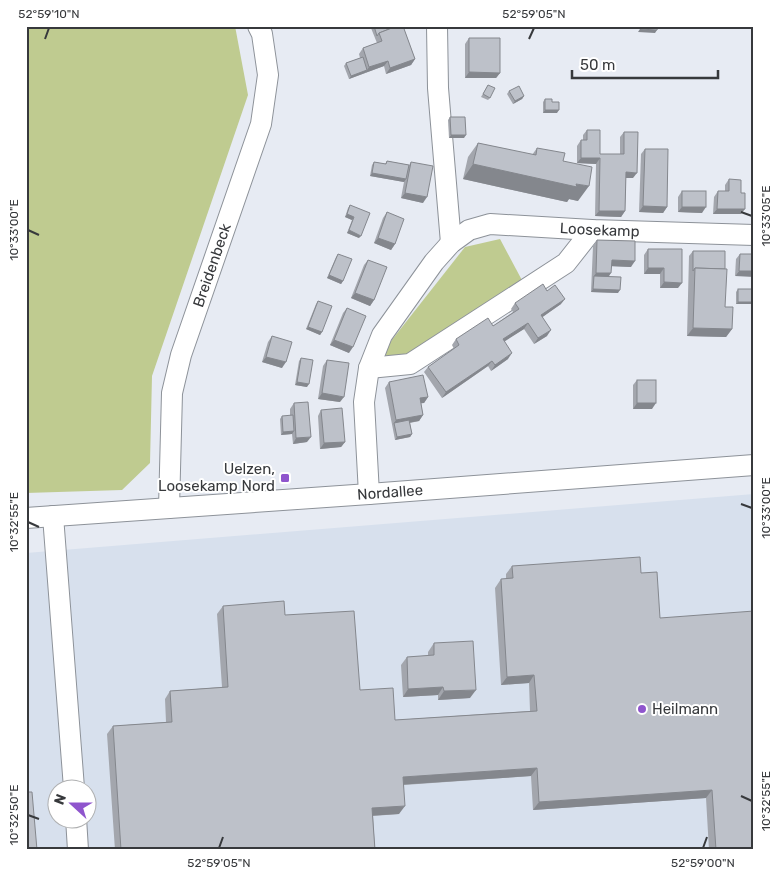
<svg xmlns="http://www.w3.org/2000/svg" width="780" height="876" viewBox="0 0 780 876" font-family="Rubik,sans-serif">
<rect width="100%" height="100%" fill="#e7ebf3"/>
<path fill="#d7e0ed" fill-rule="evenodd" d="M754 494V850H26V553ZM58 788H88V818H58Z"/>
<g fill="#bfcb90">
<polygon points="26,26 235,26 248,95 152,376 150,463 122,490 26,493"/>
<polygon points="500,239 524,284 415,353 387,359 380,355 465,247"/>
</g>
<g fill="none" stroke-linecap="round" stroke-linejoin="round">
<g stroke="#8d9299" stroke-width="22">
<g id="minor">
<polyline points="437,26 438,88 451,243"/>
<polyline points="369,368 410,364 566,263 592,230"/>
<path id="s1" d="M369 494 364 402 369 368 382 335 434 262 451 243 469 230 490 224 592 230 754 235"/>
<path id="s2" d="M169 508 172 393 181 355 261 124 268 75 262 34 258 26"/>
<polyline points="53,516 74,788"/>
<path id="s3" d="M26 518 369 494 754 465"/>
<polyline points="76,818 78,850"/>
</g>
</g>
<use href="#minor" stroke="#fff" stroke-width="20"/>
</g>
<g fill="#a3a6ad">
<polygon points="372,26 403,26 415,59 411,65 386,74 384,66 349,79 344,66 346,63 360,58 359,54 363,48 377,43 371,28"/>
<polygon points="469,38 500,73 496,78 465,78 465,44"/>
<polygon points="488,85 490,98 488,100 481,97"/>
<polygon points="509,91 524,96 522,99 513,104 507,94"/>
<polygon points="545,99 552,102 557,113 543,113 543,102"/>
<polygon points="450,117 464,138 449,138 448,120"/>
<polygon points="587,130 600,154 620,154 620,137 624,132 633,178 626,178 625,211 621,217 595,216 596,164 577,163 577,146 581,140 583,140 583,135"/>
<polygon points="478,143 532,155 537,148 563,161 578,201 569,199 567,202 463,179 468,157"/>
<polygon points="645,149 667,207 663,213 639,212 641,154"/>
<polygon points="387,161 409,165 411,162 423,203 401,198 404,182 370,176 372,165 374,162 385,164"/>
<polygon points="729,179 741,193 741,214 713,214 714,197 718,191 725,191 725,185"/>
<polygon points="682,191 702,213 678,212 678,197"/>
<polygon points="350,205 359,238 347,233 352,220 345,217 348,208"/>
<polygon points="387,212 395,244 391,250 374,243 383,218"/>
<polygon points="597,240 631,267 611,266 609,276 618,293 591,292 593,246"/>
<polygon points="648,249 682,249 678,288 660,288 660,274 644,274 644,255"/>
<polygon points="693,251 725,269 725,307 732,329 726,337 687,336 689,256"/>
<polygon points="338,254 343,281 341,284 327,278 336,257"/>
<polygon points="740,254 754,254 735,276 736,259"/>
<polygon points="368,260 374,300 370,306 351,298 364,265"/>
<polygon points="738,289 754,289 754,304 736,304 736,292"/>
<polygon points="547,291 561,304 542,317 547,336 534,344 524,329 504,341 508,359 491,371 488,366 442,398 424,372 428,367 454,349 452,345 456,339 493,326 513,312 511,309 515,303"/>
<polygon points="318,301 322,332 320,335 306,329 316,304"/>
<polygon points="347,308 349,353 330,345 343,313"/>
<polygon points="272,336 282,368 262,362 268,342"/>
<polygon points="301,358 307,387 295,385 299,361"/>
<polygon points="327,360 340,402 318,399 323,366"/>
<polygon points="637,380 652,409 633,409 633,385"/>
<polygon points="389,382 428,397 424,403 421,403 423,415 419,421 410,423 412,434 410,437 395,440 385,388"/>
<polygon points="294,403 307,442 293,444 292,434 281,435 280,419 282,416 290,416 290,409"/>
<polygon points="321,410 345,442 341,447 320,449 318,416"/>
<polygon points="512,566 641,573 754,850 709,850 706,798 533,810 531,776 404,785 399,814 373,816 375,850 115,850 107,734 113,726 166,722 165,699 170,691 222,687 217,614 223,606 285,615 360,690 395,720 530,711 529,683 501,685 495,588 501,579 506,579 506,574"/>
<polygon points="434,643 470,698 438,700 438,695 403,697 401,665 407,657 428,656 428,652"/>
</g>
<g fill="#84878d">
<polygon points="640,29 657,30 655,33 638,32"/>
<polygon points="415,59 411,65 386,74 390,68"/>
<polygon points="388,61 384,66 365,73 369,67"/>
<polygon points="367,70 365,73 349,79 351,76"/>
<polygon points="469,72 500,73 496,78 465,78"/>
<polygon points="524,96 522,99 513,104 515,101"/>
<polygon points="545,110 559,110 557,113 543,113"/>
<polygon points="451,135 466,135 464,138 449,138"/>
<polygon points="581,158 600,158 596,164 577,163"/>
<polygon points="473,164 576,184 589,186 578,201 569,199 567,202 463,179"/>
<polygon points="626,172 637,173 633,178 622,178"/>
<polygon points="372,173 406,179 404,182 370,176"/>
<polygon points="405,193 427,197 423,203 401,198"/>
<polygon points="643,206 667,207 663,213 639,212"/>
<polygon points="682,207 706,207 702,213 678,212"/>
<polygon points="717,209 745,209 741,214 713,214"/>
<polygon points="599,211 625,211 621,217 595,216"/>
<polygon points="347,214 354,217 352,220 345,217"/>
<polygon points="349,230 361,236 359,238 347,233"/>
<polygon points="378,238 395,244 391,250 374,243"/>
<polygon points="612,260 635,261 631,267 608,266"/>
<polygon points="648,268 664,268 660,274 644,274"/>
<polygon points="739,271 754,271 754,277 735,276"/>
<polygon points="596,273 611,273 607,279 594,276"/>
<polygon points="329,275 343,281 341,284 327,278"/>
<polygon points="664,282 682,283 678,288 660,288"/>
<polygon points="593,289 620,290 618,293 591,292"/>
<polygon points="355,293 374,300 370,306 351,298"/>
<polygon points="565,299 561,304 537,321 541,315"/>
<polygon points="738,302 754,302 754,304 736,304"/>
<polygon points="528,323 524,329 499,345 503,339"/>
<polygon points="308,327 322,332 320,335 306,329"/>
<polygon points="693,328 732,329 726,337 687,336"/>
<polygon points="551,330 547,336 534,344 538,338"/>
<polygon points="334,340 353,347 349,353 330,345"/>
<polygon points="512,353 508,359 491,371 495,365"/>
<polygon points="266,357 286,362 282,368 262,362"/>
<polygon points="492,361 488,366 442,398 446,392"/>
<polygon points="297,382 309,384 307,387 295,385"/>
<polygon points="322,393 344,397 340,402 318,399"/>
<polygon points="428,397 424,403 416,404 420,398"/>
<polygon points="637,403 656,403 652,409 633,409"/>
<polygon points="423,415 419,421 395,425 394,423 392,426 396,420"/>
<polygon points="294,431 292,434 281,435 283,432"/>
<polygon points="412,434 410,437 395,440 397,437"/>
<polygon points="311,437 307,442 293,444 296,438"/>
<polygon points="345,442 341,447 320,449 324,443"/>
<polygon points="534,675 529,683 501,685 507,677"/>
<polygon points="443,687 438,695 403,697 408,689"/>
<polygon points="476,690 470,698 438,700 444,691"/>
<polygon points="537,768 531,776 397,785 403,777"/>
<polygon points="712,790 706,798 533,810 539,802"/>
<polygon points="405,806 399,814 366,816 372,808"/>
</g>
<g fill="#bdc1c9" stroke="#84878d">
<polygon points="374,26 397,26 379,33 377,36"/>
<polygon points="397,26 403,26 415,59 390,68 388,61 369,67 363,48 382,41 379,33"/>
<polygon points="640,26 658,26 657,30 640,29"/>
<polygon points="469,38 500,38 500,73 469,72"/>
<polygon points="363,57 367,70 351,76 346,63"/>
<polygon points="488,85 495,88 490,98 483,94"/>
<polygon points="519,86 524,96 515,101 509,91"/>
<polygon points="545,99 552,99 552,102 559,102 559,110 545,110"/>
<polygon points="450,117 465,117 466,135 451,135"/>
<polygon points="587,130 600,130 600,154 624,154 624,132 638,132 637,173 626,172 625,211 599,211 600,158 581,158 581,140 587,140"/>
<polygon points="478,143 536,155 537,148 565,153 563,161 592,167 589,186 576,184 577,187 473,164"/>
<polygon points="645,149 668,149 667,207 643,206"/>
<polygon points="387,161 409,165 406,179 372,173 374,162 386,164"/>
<polygon points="411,162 433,166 427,197 405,193"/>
<polygon points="729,179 741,180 741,193 745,193 745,209 717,209 718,191 729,191"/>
<rect x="682" y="191" width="24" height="16"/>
<polygon points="350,205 370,213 361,236 349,230 354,217 347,214"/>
<polygon points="387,212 404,219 395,244 378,238"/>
<polygon points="597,240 635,241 635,261 612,260 611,273 596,273"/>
<polygon points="648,249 682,249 682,283 664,282 664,268 648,268"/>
<polygon points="693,251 725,251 725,269 695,268 693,271"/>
<polygon points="338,254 352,259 343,281 329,275"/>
<polygon points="740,254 754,254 754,271 739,271"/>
<polygon points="368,260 387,267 374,300 355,293"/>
<polygon points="695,268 727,269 725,307 733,307 732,329 693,328"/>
<polygon points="594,276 621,277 620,290 593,289"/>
<polygon points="543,284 547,291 555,285 565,299 541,315 551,330 538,338 528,323 503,339 512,353 495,365 492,361 446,392 428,367 459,345 456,339 488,318 493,326 519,309 515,303"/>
<rect x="738" y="289" width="16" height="13"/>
<polygon points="318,301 332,306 322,332 308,327"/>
<polygon points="347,308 366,316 353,347 334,340"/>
<polygon points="272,336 292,342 286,362 266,357"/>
<polygon points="301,358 313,360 309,384 297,382"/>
<polygon points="327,360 349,363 344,397 322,393"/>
<polygon points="423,375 428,397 420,398 423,415 396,420 389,382"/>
<rect x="637" y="380" width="19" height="23"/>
<polygon points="308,402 311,437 296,438 294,403"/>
<polygon points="342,408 345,442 324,443 321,410"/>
<polygon points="293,415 294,431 283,432 282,416"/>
<polygon points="409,420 412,434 397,437 394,423"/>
<polygon points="640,557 641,573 657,572 660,618 754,611 754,850 716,850 712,790 539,802 537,768 403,777 405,806 372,808 375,850 121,850 113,726 172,722 170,691 228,687 223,606 284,601 285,615 354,611 360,690 393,688 395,720 537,711 534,675 507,677 501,579 513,578 512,566"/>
<polygon points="473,641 476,690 444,691 443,687 408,689 407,657 434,655 434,643"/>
<polygon points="26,792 32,792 37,850 26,850"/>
</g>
<path fill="none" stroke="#37393c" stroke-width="2" d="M45 39 49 28M529 39 534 28M741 212 752 216M28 230 39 235M741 504 752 508M28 522 39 527M741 796 752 801M28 815 39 819M219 848 223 837M703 848 707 837"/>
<g fill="#8f55cd" stroke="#fff" stroke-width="2">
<rect x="280" y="473" width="10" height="10" rx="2.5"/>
<circle cx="642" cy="709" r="5"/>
</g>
<g text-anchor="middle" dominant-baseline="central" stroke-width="4" stroke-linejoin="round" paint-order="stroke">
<g font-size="15" fill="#37393c" stroke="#fff">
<text stroke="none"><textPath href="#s1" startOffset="431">Loosekamp</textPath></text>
<text stroke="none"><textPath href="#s2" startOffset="249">Breidenbeck</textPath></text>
<text stroke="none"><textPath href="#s3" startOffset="365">Nordallee</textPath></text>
</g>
<g font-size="15" fill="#37393c" stroke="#fff" text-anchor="end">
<text x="275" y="469">Uelzen,<tspan x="275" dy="17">Loosekamp Nord</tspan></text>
<text x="652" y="709" text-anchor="start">Heilmann</text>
</g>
</g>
<rect width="780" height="876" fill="none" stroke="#ffffff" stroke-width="55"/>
<g transform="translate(72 804) rotate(291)"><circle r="24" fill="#ffffff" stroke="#afb0b1"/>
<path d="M0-4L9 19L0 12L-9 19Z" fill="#8f55cd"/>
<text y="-8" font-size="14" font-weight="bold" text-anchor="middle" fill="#37393c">N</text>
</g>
<path d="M572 70v8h146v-8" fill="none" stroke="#37393c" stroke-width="2.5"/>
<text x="580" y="70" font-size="15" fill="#37393c" stroke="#ffffff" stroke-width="4" paint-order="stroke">50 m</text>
<rect x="28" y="28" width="724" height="820" fill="none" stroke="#37393c" stroke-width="2"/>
<g font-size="12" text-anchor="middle" fill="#37393c">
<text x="49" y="18">52°59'10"N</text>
<text x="534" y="18">52°59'05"N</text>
<text transform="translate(766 216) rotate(-90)" y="4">10°33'05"E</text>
<text transform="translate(14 230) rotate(-90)" y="4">10°33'00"E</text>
<text transform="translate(766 508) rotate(-90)" y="4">10°33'00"E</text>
<text transform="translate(14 522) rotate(-90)" y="4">10°32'55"E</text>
<text transform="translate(766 801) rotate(-90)" y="4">10°32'55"E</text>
<text transform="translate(14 815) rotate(-90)" y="4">10°32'50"E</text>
<text x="219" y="867">52°59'05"N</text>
<text x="703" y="867">52°59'00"N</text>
</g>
</svg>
